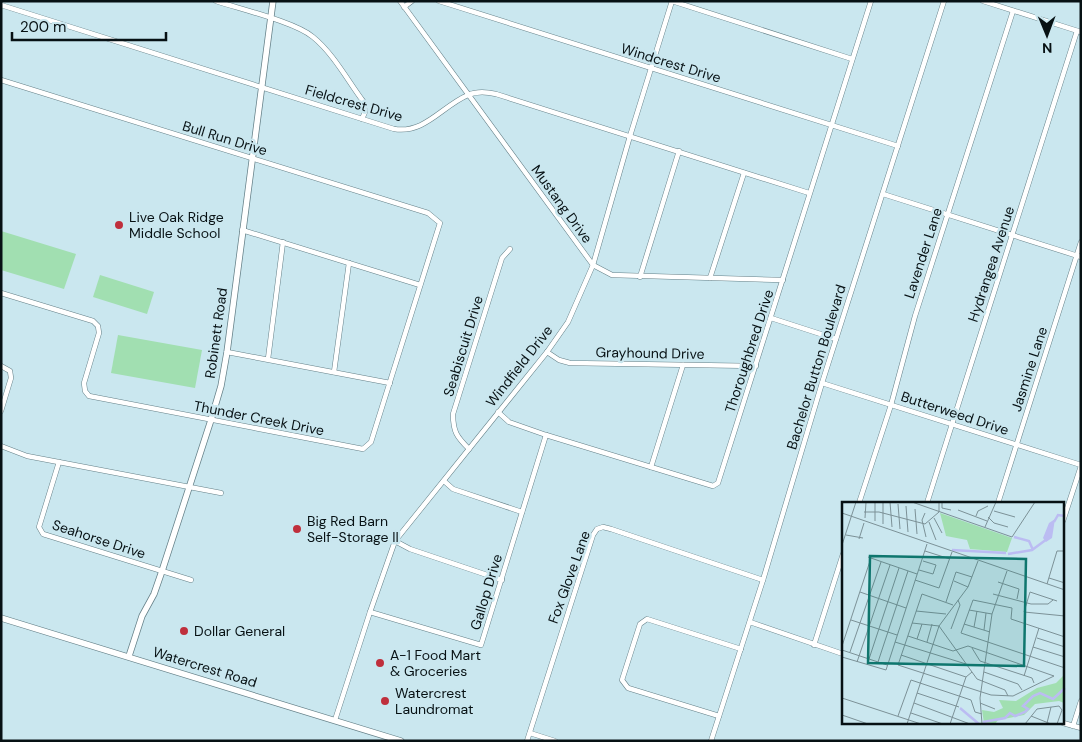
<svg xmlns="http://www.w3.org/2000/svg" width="1082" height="742" viewBox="0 0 1082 742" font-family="'DM Sans',sans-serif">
<rect width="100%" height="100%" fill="#cae7ef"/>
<g fill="#a1dfb1">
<polygon points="1,231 76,254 64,289 1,270"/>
<polygon points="100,275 154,292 147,314 93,297"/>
<polygon points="118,335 202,350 195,388 111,373"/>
</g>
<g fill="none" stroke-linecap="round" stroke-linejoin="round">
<g stroke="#658088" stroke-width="5.5">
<g id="minor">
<path d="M216 1C240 9 295 22 313 37 333 53 348 81 363 101L365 112 362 119"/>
<polyline points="400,1 593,265 612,275 783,280"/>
<polyline points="439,1 898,146"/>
<polyline points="672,1 852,59"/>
<polyline points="983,1 1081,32"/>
<path d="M1 5 394 129C425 134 442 106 468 95 477 91 487 92 496 94L809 193"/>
<polyline points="404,7 412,1"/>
<polyline points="1,80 428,213 440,223 371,442 363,449 89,396 85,391 84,383 99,333 98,326 93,321 1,293"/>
<polyline points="883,194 1081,257"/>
<polyline points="242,230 420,285"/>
<polyline points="640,277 679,151"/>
<polyline points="710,278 744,173"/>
<polyline points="771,318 836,339"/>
<polyline points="227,352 390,383"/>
<polyline points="547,352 559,360 570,363 756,366"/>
<polyline points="268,359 283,242"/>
<polyline points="1,366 10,371 11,378 1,411"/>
<polyline points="334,372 349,263"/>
<polyline points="822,383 1081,465"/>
<polyline points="498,412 509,422 546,435 713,486 718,483 871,1"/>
<polyline points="1,446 27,456 221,493"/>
<path d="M469 449C457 437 453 432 453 414L502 258 510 249"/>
<polyline points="59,462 39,527 43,534 191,580"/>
<polyline points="651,467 683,365"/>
<polyline points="444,481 453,489 522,512"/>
<polyline points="859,503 891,405 915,316 1013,11"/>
<polyline points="927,503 1077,31"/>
<polyline points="998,503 1081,242"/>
<polyline points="1063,521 1081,466"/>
<polyline points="395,541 410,549 502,580"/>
<polyline points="370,612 481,645 546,435"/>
<polyline points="750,622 843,654"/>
<polyline points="814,645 843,554"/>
<polyline points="719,716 628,688 622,680 640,624 647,619 741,649"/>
<polyline points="335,720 370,612 395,541 547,352 568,322 593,265 630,136 672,1"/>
<polyline points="1063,723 1081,728"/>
<polyline points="1073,726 1081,701"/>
<polyline points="530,733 555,741"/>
<polyline points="527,741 593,535 597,529 603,527 611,529 763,580"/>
<polyline points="711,741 763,580 822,383 944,1"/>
</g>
</g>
<g stroke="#658088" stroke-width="7">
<g id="tertiary">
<polyline points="1,618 401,741"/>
<polyline points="129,656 142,616 154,594 162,571 211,420 221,386 227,352 273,1"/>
</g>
</g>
<use href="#minor" stroke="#fff" stroke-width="4.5"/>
<use href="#tertiary" stroke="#fff" stroke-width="5.5"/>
</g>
<g fill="#bf2f3c" stroke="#cae7ef" stroke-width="2">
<circle cx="119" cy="225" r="5"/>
<circle cx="297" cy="529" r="5"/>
<circle cx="184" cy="631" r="5"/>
<circle cx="380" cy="663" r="5"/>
<circle cx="385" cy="701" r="5"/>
</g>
<g text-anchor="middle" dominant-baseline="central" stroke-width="5" stroke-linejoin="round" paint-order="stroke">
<g font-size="14" fill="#071114" stroke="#cae7ef">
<text transform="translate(671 63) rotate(17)">Windcrest Drive</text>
<text transform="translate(354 103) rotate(16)">Fieldcrest Drive</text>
<text transform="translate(225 138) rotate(17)">Bull Run Drive</text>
<text transform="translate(562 204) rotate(54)">Mustang Drive</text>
<text transform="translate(923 253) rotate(-72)">Lavender Lane</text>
<text transform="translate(991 264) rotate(-72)">Hydrangea Avenue</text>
<text transform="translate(216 333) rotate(-82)">Robinett Road</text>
<text transform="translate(463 346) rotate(-73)">Seabiscuit Drive</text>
<text transform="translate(749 351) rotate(-72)">Thoroughbred Drive</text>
<text transform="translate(650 353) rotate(1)">Grayhound Drive</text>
<text transform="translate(519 366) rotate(-52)">Windfield Drive</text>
<text transform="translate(816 367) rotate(-73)">Bachelor Button Boulevard</text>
<text transform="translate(1029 369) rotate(-72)">Jasmine Lane</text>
<text transform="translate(955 413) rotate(18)">Butterweed Drive</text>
<text transform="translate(259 418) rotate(11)">Thunder Creek Drive</text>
<text transform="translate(99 539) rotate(18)">Seahorse Drive</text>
<text transform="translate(569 577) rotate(-70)">Fox Glove Lane</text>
<text transform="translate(486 592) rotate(-73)">Gallop Drive</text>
<text transform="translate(205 667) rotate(17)">Watercrest Road</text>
</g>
<g font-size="14" fill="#071114" stroke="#cae7ef" text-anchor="start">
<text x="129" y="217">Live Oak Ridge<tspan x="129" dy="16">Middle School</tspan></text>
<text x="307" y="521">Big Red Barn<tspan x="307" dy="16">Self-Storage II</tspan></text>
<text x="194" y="631">Dollar General</text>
<text x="390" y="655">A-1 Food Mart<tspan x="390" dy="16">&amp; Groceries</tspan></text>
<text x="395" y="693">Watercrest<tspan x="395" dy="16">Laundromat</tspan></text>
</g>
</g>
<g transform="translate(842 502)">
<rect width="222" height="222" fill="#cae7ef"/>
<path d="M98 11 170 36 165 50 128 47 125 38 104 34ZM222 173V201L217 199 193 202 182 213 156 218 153 222 142 221 140 208 152 210 161 206 157 198 174 199 195 186 214 181Z" fill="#a1dfb1"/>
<path d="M213 17 210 36 204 40 201 36 207 21Z" fill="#bbbcf2"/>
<path fill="none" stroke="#bbbcf2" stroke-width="2.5" d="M212 20 216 13 223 14M172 35 187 39 191 48M110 48 164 51M166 52 190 48 205 37M118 206 137 222M141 220 163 216 168 211 173 214 183 210 186 207 181 204 191 194 198 191 211 197 223 186"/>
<path fill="none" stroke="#7c9197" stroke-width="1" d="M41 0V22M48 0 50 25M70 0 170 35 193 0M100 0V6L109 8M56 2 58 27M64 4 66 30M73 7 75 32M116 8 145 19M152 9 173 15M22 10H37L83 22 97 10V0M0 11 223 88M83 11 80 18 84 35M134 14 136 9 146 4M146 15 152 21 166 25M23 16 24 0M92 16 100 31M33 19V0M87 20 94 38M143 25 154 0M4 33 21 36M17 37 22 21M0 43 14 0M83 49 108 57M26 55 75 72M77 68 91 72 94 63 81 59M207 76 223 81M73 78 97 86 110 50M112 79 126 85M156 80 177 87 175 97M205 82 215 49H223M18 90 64 106M151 92 189 102H206L211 98M215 99 188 90 182 110 223 114M104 100 114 70 130 75M111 103 80 92 56 163 149 193 171 194 212 174M127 108 150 112M74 109 104 112M9 118 55 133M70 121 97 124 135 177 163 188 166 194M122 122 148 130M132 125 135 109M109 127 118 103 116 98M142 128 144 111M66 134 111 149 126 144 212 174M223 135 169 117 170 106 131 98 119 131 223 166M195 136 223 145M75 137 80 122M53 140 124 162M85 140 90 122M0 144 29 56M191 145 223 155M130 146 138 159 190 176 192 181M0 148 45 163M8 150 39 60M59 153 124 175M0 155 44 168 85 42M27 157 57 66M15 160 48 63M36 160 66 69M142 170 176 182 180 188M182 174 197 126M75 191 117 205M0 196 79 222M72 201 128 222M138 201 153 207M69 211 101 222M0 213 26 222M56 214 69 178 129 198 133 210 140 212M189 214 209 222M205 221 209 205M65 222 97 124 126 85 136 59M108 222 124 175 130 170M140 222 138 196 150 112 165 69M183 222 195 207 217 204 220 208 215 222"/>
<path fill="#0f766e" fill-opacity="0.15" stroke="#0f766e" stroke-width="2.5" d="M28 54 184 57 182 164 26 161Z"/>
<rect width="222" height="222" fill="none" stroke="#071114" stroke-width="2.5"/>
</g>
<rect width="1082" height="742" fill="none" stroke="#071114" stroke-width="5"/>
<g transform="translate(1047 35) rotate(179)" stroke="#cae7ef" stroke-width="4" paint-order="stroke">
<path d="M0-4L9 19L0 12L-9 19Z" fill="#071114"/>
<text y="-8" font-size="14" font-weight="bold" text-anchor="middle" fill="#071114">N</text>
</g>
<path d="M12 32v8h154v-8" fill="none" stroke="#071114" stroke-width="2.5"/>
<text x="20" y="32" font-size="15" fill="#071114" stroke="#cae7ef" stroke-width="4" paint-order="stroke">200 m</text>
</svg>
